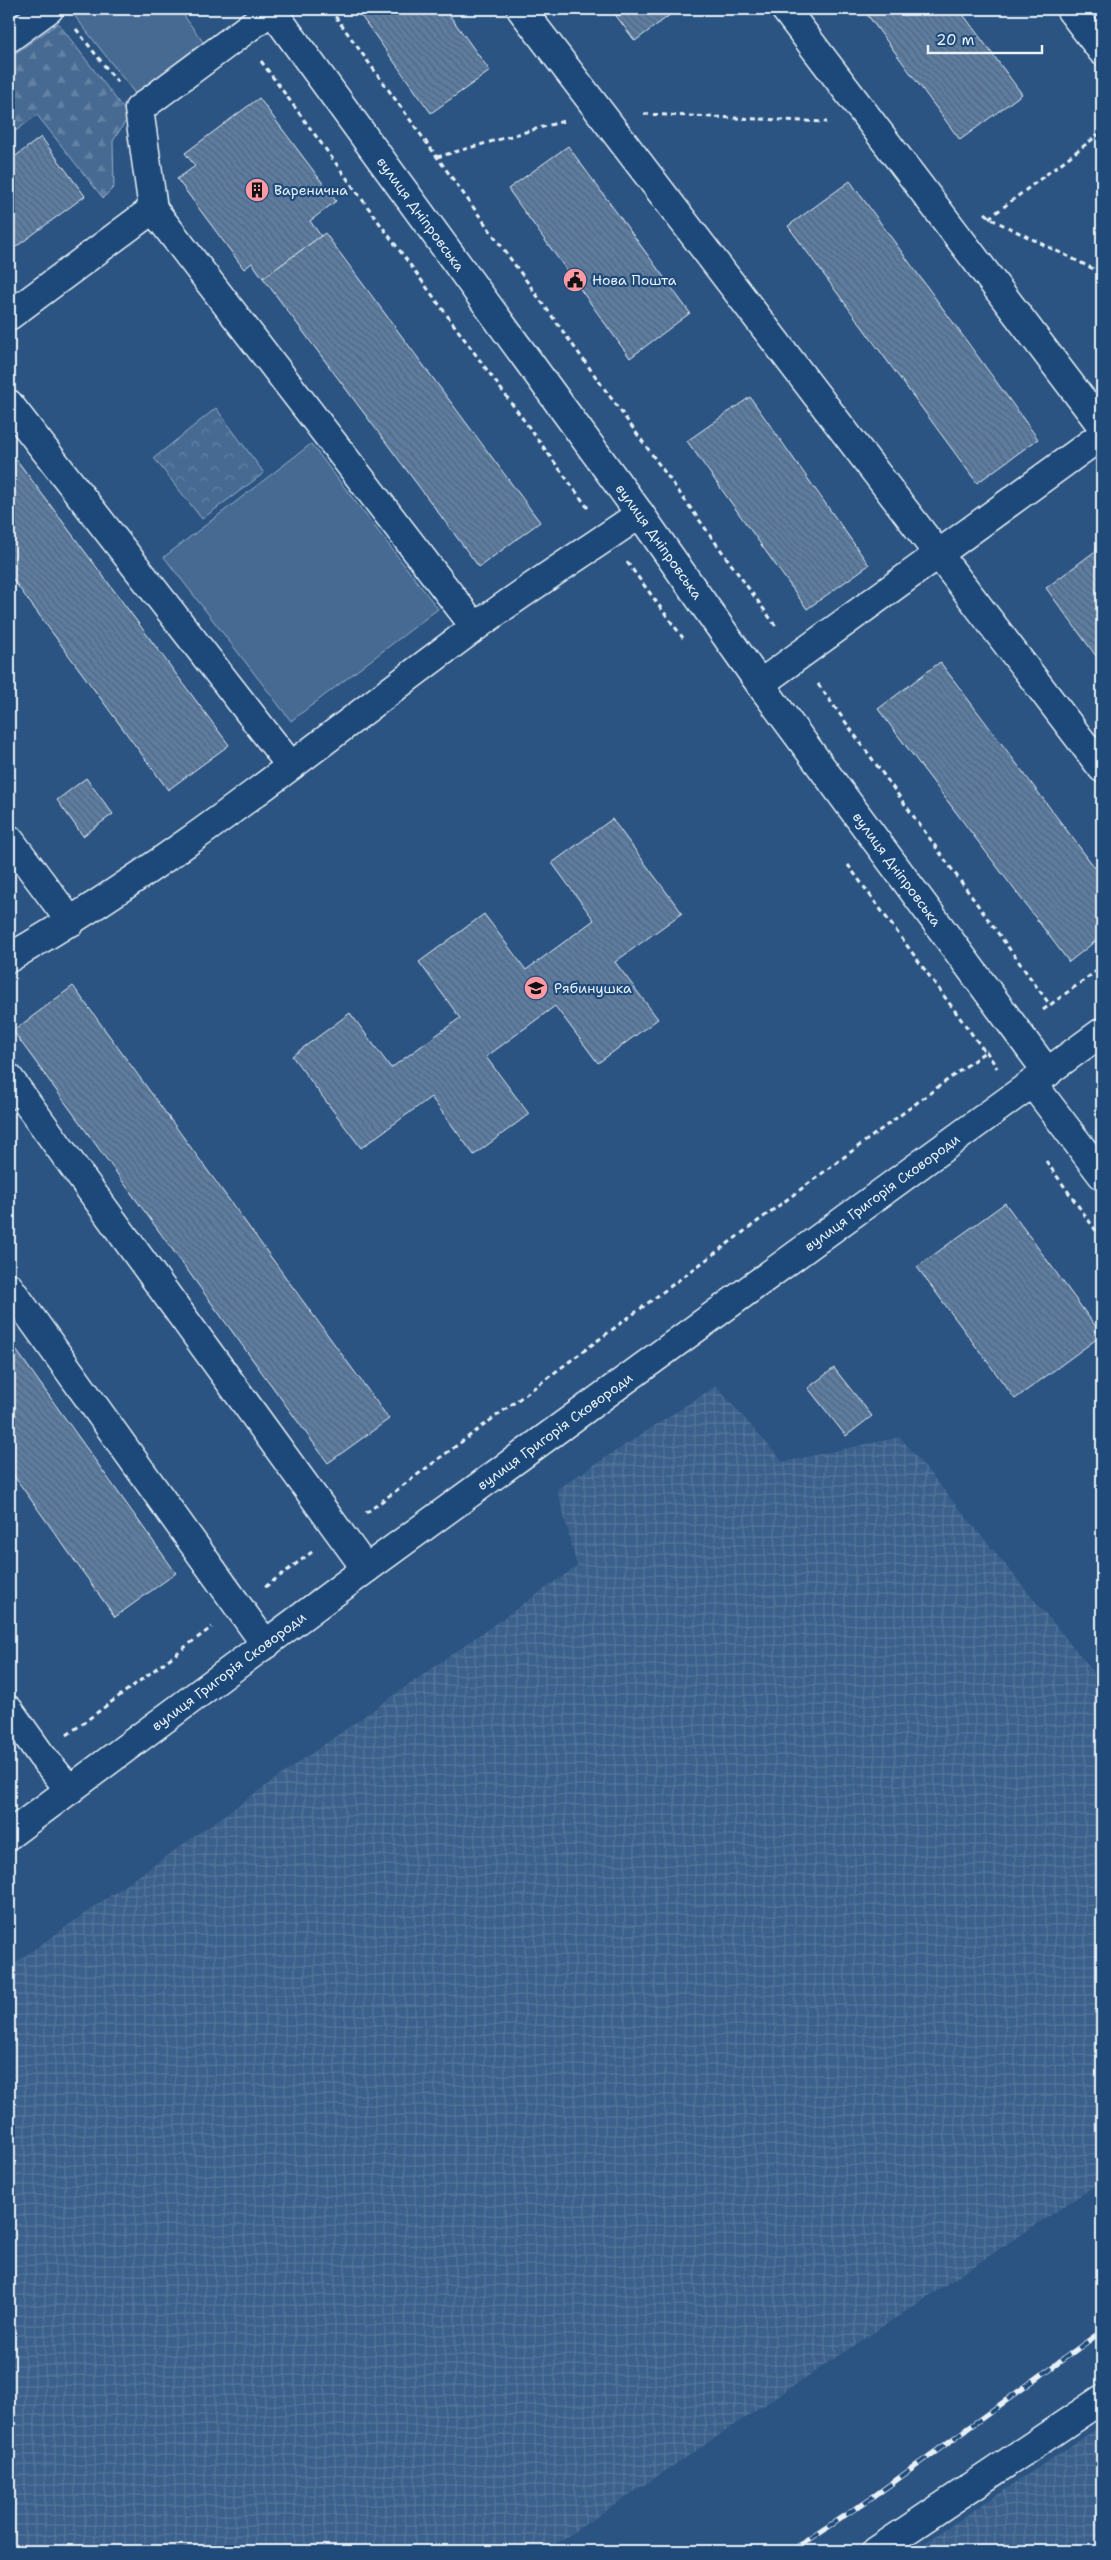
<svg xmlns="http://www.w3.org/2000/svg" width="1111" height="2560" viewBox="0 0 1111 2560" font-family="'Shantell Sans',sans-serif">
<defs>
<pattern id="industrial-grid" width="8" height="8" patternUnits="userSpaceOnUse" patternTransform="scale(1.25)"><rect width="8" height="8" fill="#3a608b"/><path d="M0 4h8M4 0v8" fill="none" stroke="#56779c"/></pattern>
<pattern id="forest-firs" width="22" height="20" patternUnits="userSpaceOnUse" patternTransform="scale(1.25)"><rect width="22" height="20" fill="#476b93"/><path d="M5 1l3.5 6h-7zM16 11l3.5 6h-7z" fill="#6281a3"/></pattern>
<pattern id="park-crowns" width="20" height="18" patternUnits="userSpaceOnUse" patternTransform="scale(1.25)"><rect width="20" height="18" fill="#476b93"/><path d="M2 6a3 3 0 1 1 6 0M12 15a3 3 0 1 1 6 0" fill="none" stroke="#6281a3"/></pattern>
<pattern id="building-back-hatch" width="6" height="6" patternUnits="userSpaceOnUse" patternTransform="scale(1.25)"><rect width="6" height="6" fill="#5d7da1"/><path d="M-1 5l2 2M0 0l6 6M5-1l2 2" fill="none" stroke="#53657a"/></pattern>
</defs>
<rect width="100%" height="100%" fill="#2b5482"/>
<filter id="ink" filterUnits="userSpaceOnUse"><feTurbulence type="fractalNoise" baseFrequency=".02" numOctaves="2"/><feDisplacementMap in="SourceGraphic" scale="10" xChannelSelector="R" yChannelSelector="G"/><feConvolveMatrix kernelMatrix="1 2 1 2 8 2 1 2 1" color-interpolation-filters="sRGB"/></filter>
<g filter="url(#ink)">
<g fill="url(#industrial-grid)">
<polygon points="716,1386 783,1462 900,1437 1102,1682 1102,2181 545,2551 9,2551 9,1967 577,1566 557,1489"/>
<polygon points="1102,2425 1102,2535 1076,2551 913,2551"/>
</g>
<g fill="#476b93" stroke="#98aec6">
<polygon points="71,9 179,9 206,46 137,96 70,10"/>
<polygon points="311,444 438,609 291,721 164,557"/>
</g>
<polygon fill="url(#forest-firs)" stroke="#98aec6" points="58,23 129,116 113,141 114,187 103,198 37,115 9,136 9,58"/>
<polygon fill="url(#park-crowns)" stroke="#98aec6" points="216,408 264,473 202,519 154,458"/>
<g fill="url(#building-back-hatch)" stroke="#e8f1f8">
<polygon points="356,9 445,9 490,71 431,113"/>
<polygon points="611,9 678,9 635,41"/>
<polygon points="863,9 959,9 1022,94 960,140"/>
<polygon points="259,98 336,201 310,221 321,236 263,278 252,263 244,269 177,179 195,166 185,153"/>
<polygon points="41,137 85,196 9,252 9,161"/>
<polygon points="568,146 690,313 630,358 508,189"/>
<polygon points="850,181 1038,439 977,483 788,226"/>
<polygon points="325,233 540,522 479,567 263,278"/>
<polygon points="750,397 869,565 807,609 687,441"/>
<polygon points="16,459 229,745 168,790 9,574 9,464"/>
<polygon points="1102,546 1102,664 1046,588"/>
<polygon points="940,662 1102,877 1102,936 1069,962 878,709"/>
<polygon points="86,778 113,814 83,836 57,800"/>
<polygon points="612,819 682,913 615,962 658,1019 598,1063 555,1006 486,1057 529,1114 474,1155 431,1097 361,1148 292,1056 350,1013 391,1068 460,1018 419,962 484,914 526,970 594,920 552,863"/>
<polygon points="73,986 389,1419 328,1463 13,1031"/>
<polygon points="1005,1203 1102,1335 1015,1399 917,1267"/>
<polygon points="9,1340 176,1573 115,1617 9,1469"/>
<polygon points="834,1368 872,1416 846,1436 808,1388"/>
</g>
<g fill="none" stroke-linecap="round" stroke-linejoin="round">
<g stroke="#e8f1f8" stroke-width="31">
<g id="minor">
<path id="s1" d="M271 9 640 514 760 684 1048 1073"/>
<polyline points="521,9 1102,768"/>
<polyline points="785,9 1102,426"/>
<polyline points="1070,9 1102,51"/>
<polyline points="9,38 49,9"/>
<polyline points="153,209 475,627"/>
<polyline points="9,316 153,209 139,109 272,10"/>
<polyline points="9,404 291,766"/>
<polyline points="760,684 1102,435"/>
<polyline points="9,839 71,922"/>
<path d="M9 958C174 863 321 741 474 628 528 588 585 552 640 514"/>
<polyline points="9,1078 366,1569"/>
<polyline points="1033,1084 1102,1175"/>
<polyline points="9,1287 266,1645"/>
<polyline points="9,1710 41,1755 70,1790"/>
<path id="s2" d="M9 1835 366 1569 1102 1032"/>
<polyline points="876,2551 1102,2399"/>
</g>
</g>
<g stroke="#e8f1f8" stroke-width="3" stroke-dasharray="5 4" stroke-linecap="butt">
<polyline points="330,9 778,629"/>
<polyline points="76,29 118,83"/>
<polyline points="261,61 588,508"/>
<polyline points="644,114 827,122"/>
<polyline points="437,157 564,121"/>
<polyline points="985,213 995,221 1102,273"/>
<polyline points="989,218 1102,132"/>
<polyline points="627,562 683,638"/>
<polyline points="818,684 1050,1005"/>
<polyline points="1043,1010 1102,967"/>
<polyline points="986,1051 997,1068"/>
<polyline points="1046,1161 1102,1239"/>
<polyline points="366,1513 985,1052 848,865"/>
<polyline points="265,1587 312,1552"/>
<polyline points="67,1735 212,1627"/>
</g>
<use href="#minor" stroke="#1f4a7a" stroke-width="28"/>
<g stroke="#e8f1f8" stroke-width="5.5">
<polyline id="rail" points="791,2551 877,2494 1102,2331"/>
</g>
<use href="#rail" stroke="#1f4a7a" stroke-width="4" stroke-dasharray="11" stroke-linecap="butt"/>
</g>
</g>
<defs>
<g id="building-disc" transform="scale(1.25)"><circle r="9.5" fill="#ff9aa2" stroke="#1f4a7a"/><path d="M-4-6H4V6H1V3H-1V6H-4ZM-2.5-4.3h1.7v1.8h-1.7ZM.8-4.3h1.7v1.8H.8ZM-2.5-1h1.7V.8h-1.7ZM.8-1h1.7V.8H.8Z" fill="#111"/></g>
<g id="civic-disc" transform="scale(1.25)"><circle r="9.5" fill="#ff9aa2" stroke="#1f4a7a"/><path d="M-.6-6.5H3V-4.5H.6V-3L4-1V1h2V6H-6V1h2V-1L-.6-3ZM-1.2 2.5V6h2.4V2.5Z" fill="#111"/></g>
<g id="school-disc" transform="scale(1.25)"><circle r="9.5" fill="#ff9aa2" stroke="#1f4a7a"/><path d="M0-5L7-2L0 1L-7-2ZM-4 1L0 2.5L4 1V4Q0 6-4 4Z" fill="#111"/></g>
</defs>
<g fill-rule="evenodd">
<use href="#building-disc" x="257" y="190"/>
<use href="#civic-disc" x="575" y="280"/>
<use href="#school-disc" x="536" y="988"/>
</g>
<g text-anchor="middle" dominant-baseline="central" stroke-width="4.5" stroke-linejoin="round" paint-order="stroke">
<g font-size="14" fill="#e8f1f8" stroke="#1f4a7a" text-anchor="start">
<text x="274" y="190">Варенична</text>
<text x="592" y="280">Нова Пошта</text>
<text x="554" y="988">Рябинушка</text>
</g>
<g font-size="14" fill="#e8f1f8" stroke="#1f4a7a">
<text stroke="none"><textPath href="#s1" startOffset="254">вулиця Дніпровська</textPath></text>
<text stroke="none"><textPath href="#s1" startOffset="659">вулиця Дніпровська</textPath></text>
<text stroke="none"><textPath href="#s1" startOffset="1064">вулиця Дніпровська</textPath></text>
<text stroke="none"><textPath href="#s2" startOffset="1084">вулиця Григорія Сковороди</textPath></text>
<text stroke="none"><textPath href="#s2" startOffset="679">вулиця Григорія Сковороди</textPath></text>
<text stroke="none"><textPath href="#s2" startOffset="274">вулиця Григорія Сковороди</textPath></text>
</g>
</g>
<rect width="1111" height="2560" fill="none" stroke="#1f4a7a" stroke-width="30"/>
<rect x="15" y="15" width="1081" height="2530" fill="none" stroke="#e8f1f8" stroke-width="2" filter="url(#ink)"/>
<path d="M928 45v8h114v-8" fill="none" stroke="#e8f1f8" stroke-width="2.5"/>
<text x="936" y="45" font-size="15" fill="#e8f1f8" stroke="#1f4a7a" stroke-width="4" paint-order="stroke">20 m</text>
</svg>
